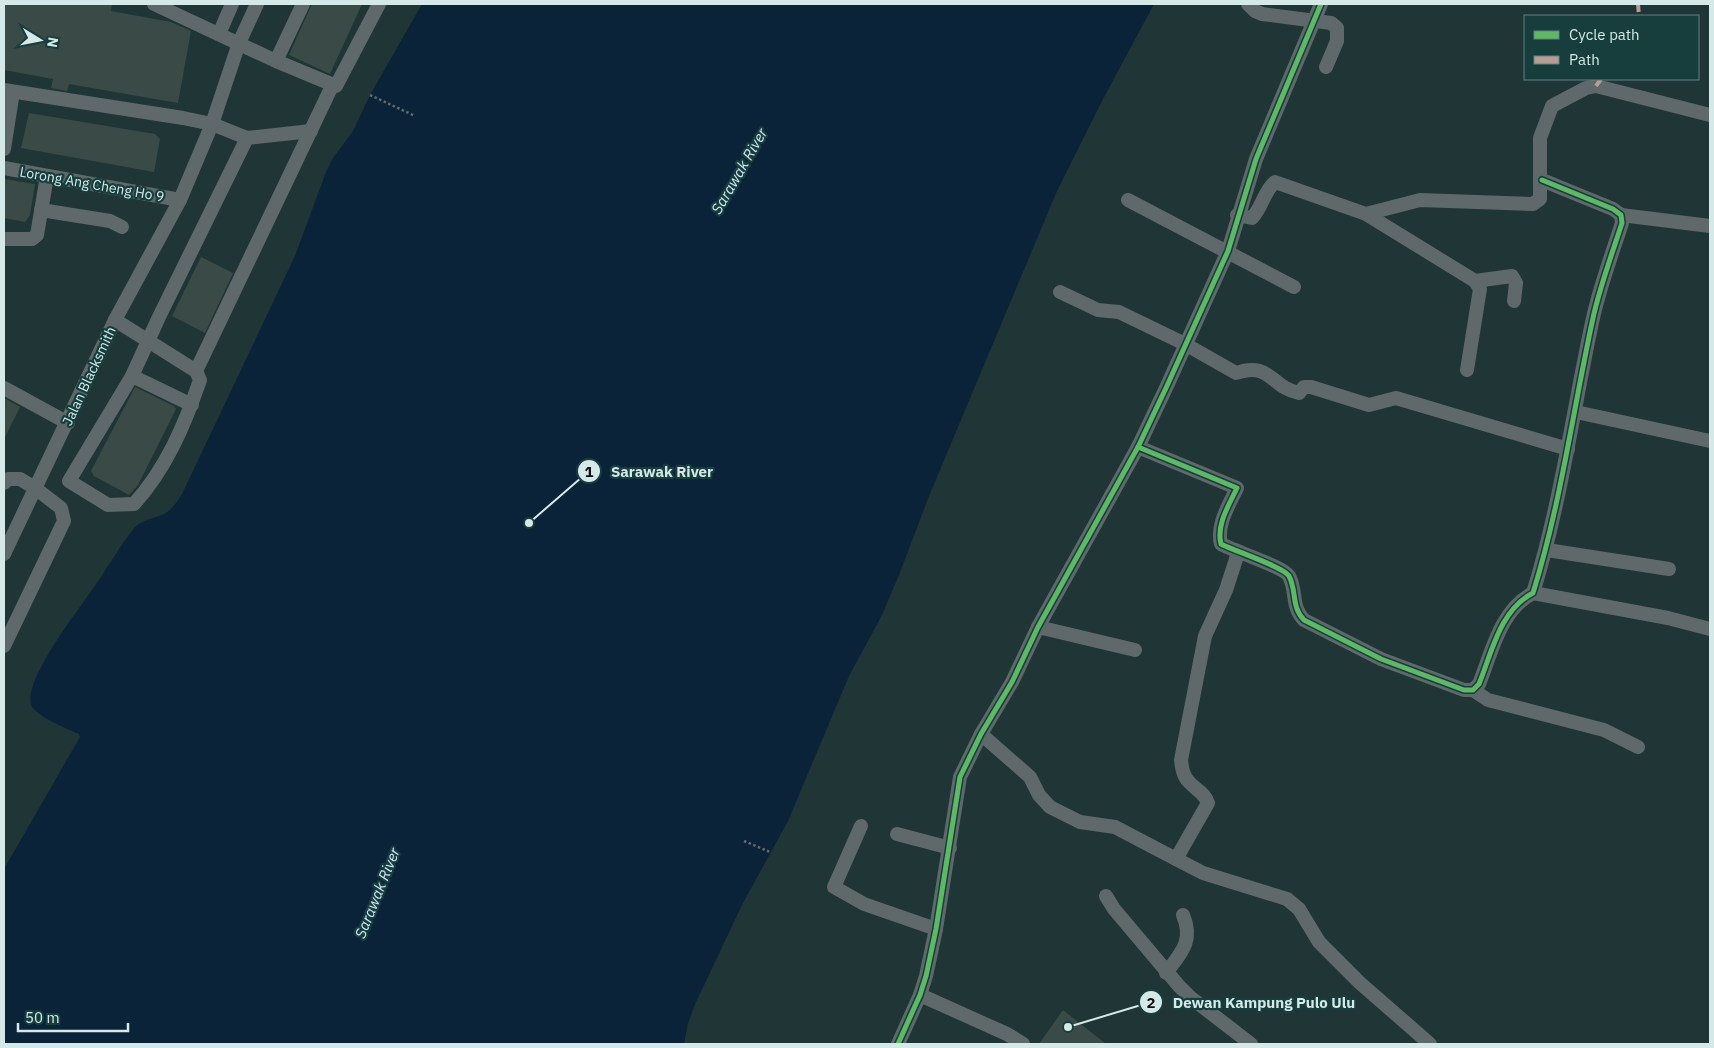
<svg xmlns="http://www.w3.org/2000/svg" width="1714" height="1048" viewBox="0 0 1714 1048" font-family="'IBM Plex Sans',sans-serif">
<rect width="100%" height="100%" fill="#203535"/>
<path fill="#0a2339" d="M422 4H1154L1102 101 1057 191 929 496 899 575 881 617 849 676 788 821 743 903 696 1002 688 1023 684 1044H4V869L80 737 79 734C68 729 34 716 31 704 25 678 77 612 92 590 107 569 119 547 135 527 159 510 164 524 182 494L295 256 326 172 333 158 353 131 370 95Z"/>
<g fill="#3a4a47">
<polygon points="4,4 112,4 111,11 171,22 191,31 178,103 69,84 67,91 51,88 53,79 4,70"/>
<polygon points="312,4 362,4 330,74 289,55"/>
<polygon points="29,113 155,134 160,139 154,172 21,148"/>
<polygon points="4,179 35,184 30,215 25,222 4,218"/>
<polygon points="201,257 233,273 205,333 172,316"/>
<polygon points="135,387 174,406 176,409 138,485 129,495 94,476 91,471"/>
<polygon points="4,398 20,407 4,439"/>
<polygon points="1063,1010 1106,1044 1039,1044"/>
</g>
<g fill="none" stroke-linecap="round" stroke-linejoin="round">
<g stroke="#616b6c" stroke-width="2.5" stroke-dasharray="2.5 2.5" stroke-linecap="butt">
<polyline points="370,95 415,116"/>
<polyline points="744,841 770,852"/>
</g>
<g stroke="#5f686b" stroke-width="14">
<polyline points="154,4 276,61 336,86 379,4"/>
<polyline points="1248,4 1255,11 1262,14 1331,23 1337,28 1337,41 1326,67"/>
<polyline points="219,34 232,4"/>
<polyline points="276,61 303,4"/>
<path d="M4 90 183 118 212 124 247 138 159 317 132 376 69 481 108 505 134 504C166 469 185 424 200 380L196 371"/>
<polyline points="247,138 311,131"/>
<polyline points="4,149 13,92"/>
<polyline points="4,168 180,200"/>
<polyline points="1128,200 1294,287"/>
<polyline points="41,210 110,221 122,227"/>
<polyline points="1366,214 1420,200 1533,204 1540,199 1540,138 1552,106 1586,88 1596,86 1710,115"/>
<path d="M1237 215 1252 218C1262 208 1264 191 1275 182L1366 214 1475 281 1480 289 1467 370"/>
<polyline points="1621,215 1710,226"/>
<polyline points="4,239 32,239 37,235 47,176"/>
<polyline points="1475,281 1512,276 1516,283 1514,301"/>
<path d="M1060 292 1098 310 1119 312 1185 344 1236 373C1271 361 1270 387 1299 393L1304 387H1311L1369 405 1396 398 1568 449"/>
<polyline points="115,320 196,371 332,86"/>
<polyline points="132,376 192,405"/>
<polyline points="4,388 68,423"/>
<polyline points="1576,412 1710,441"/>
<path d="M1138 447 1237 488C1229 505 1216 525 1221 544 1234 551 1284 567 1289 576 1297 591 1291 607 1304 620L1381 659 1464 690H1473L1479 684C1492 652 1500 610 1533 593 1561 503 1573 410 1593 318 1600 286 1612 254 1622 223L1621 215 1613 209 1542 180"/>
<polyline points="4,483 8,479 20,479 35,488 61,508 64,521 4,646"/>
<polyline points="1547,550 1669,569"/>
<polyline points="4,554 115,320 180,200 212,124 239,43 257,4"/>
<polyline points="1533,593 1668,618 1710,629"/>
<polyline points="1038,627 1135,650"/>
<polyline points="1473,690 1488,700 1604,730 1638,747"/>
<path d="M981 734 1030 777 1039 795 1050 807 1080 822 1115 827 1176 859 1208 803C1205 793 1196 790 1189 782 1183 776 1182 768 1181 760L1205 636 1226 590 1238 553"/>
<polyline points="861,826 834,887 864,904 936,929"/>
<polyline points="897,834 950,848"/>
<polyline points="1176,859 1203,873 1287,899 1299,909 1319,942 1360,983 1430,1044"/>
<polyline points="1106,896 1114,909 1179,986 1190,997 1251,1044"/>
<path d="M1166 973C1181 953 1194 941 1183 915"/>
<polyline points="920,995 1007,1034 1023,1044"/>
<polyline points="898,1044 920,995 926,976 936,929 960,777 981,734 1012,682 1038,627 1138,447 1166,388 1228,251 1256,159 1321,4"/>
</g>
<g stroke="#b99d93" stroke-width="4" stroke-dasharray="8 4" stroke-linecap="butt">
<polyline points="1638,4 1639,16"/>
<polyline points="1596,86 1601,79"/>
</g>
<g stroke="#173e3d" stroke-width="8">
<g id="cycleway">
<path d="M1138 447 1237 488C1229 505 1216 525 1221 544 1234 551 1284 567 1289 576 1297 591 1291 607 1304 620L1381 659 1464 690H1473L1479 684C1492 652 1500 610 1533 593 1561 503 1573 410 1593 318 1600 286 1612 254 1622 223L1621 215 1613 209 1542 180"/>
<polyline points="898,1044 920,995 926,976 936,929 960,777 981,734 1012,682 1038,627 1138,447 1166,388 1228,251 1256,159 1321,4"/>
</g>
</g>
<use href="#cycleway" stroke="#5cba63" stroke-width="5"/>
</g>
<g text-anchor="middle" dominant-baseline="central" stroke-width="4.5" stroke-linejoin="round" paint-order="stroke">
<g font-size="14" fill="#d4e9e8" stroke="#173e3d">
<text transform="translate(92 184) rotate(10)">Lorong Ang Cheng Ho 9</text>
<text transform="translate(89 376) rotate(-65)">Jalan Blacksmith</text>
</g>
<g font-size="15" font-style="italic" fill="#d3e6fa" stroke="#173e3d">
<text transform="translate(739 171) rotate(-60)">Sarawak River</text>
<text transform="translate(377 893) rotate(-68)">Sarawak River</text>
</g>
</g>
<path fill="none" stroke="#d4e9e8" stroke-width="2" d="M529 523L589 471M1068 1027L1151 1002"/>
<g fill="#d4e9e8" stroke="#173e3d" stroke-width="2">
<circle cx="529" cy="523" r="5"/>
<circle cx="1068" cy="1027" r="5"/>
<circle cx="589" cy="471" r="12"/>
<circle cx="1151" cy="1002" r="12"/>
</g>
<g font-size="15" text-anchor="middle" font-weight="bold" fill="#111">
<text x="589" y="477">1</text>
<text x="1151" y="1008">2</text>
</g>
<g font-size="15" text-anchor="middle" font-weight="bold" fill="#d4e9e8" stroke="#173e3d" stroke-width="4.5" stroke-linejoin="round" paint-order="stroke">
<text x="662" y="477">Sarawak River</text>
<text x="1264" y="1008">Dewan Kampung Pulo Ulu</text>
</g>
<rect width="1714" height="1048" fill="none" stroke="#d4e9e8" stroke-width="10"/>
<rect x="1524" y="15" width="175" height="65" fill="#173e3d" stroke="#638281"/>
<rect x="1534" y="31" width="25" height="8" fill="#5cba63" stroke="#638281"/>
<text x="1569" y="40" font-size="15" fill="#d4e9e8">Cycle path</text>
<rect x="1534" y="56" width="25" height="8" fill="#b99d93" stroke="#638281"/>
<text x="1569" y="65" font-size="15" fill="#d4e9e8">Path</text>
<g transform="translate(40 40) rotate(100)" stroke="#173e3d" stroke-width="4" paint-order="stroke">
<path d="M0-4L9 19L0 12L-9 19Z" fill="#d4e9e8"/>
<text y="-8" font-size="14" font-weight="bold" text-anchor="middle" fill="#d4e9e8">N</text>
</g>
<path d="M18 1023v8h110v-8" fill="none" stroke="#d4e9e8" stroke-width="2.5"/>
<text x="25" y="1023" font-size="15" fill="#d4e9e8" stroke="#173e3d" stroke-width="4" paint-order="stroke">50 m</text>
</svg>
